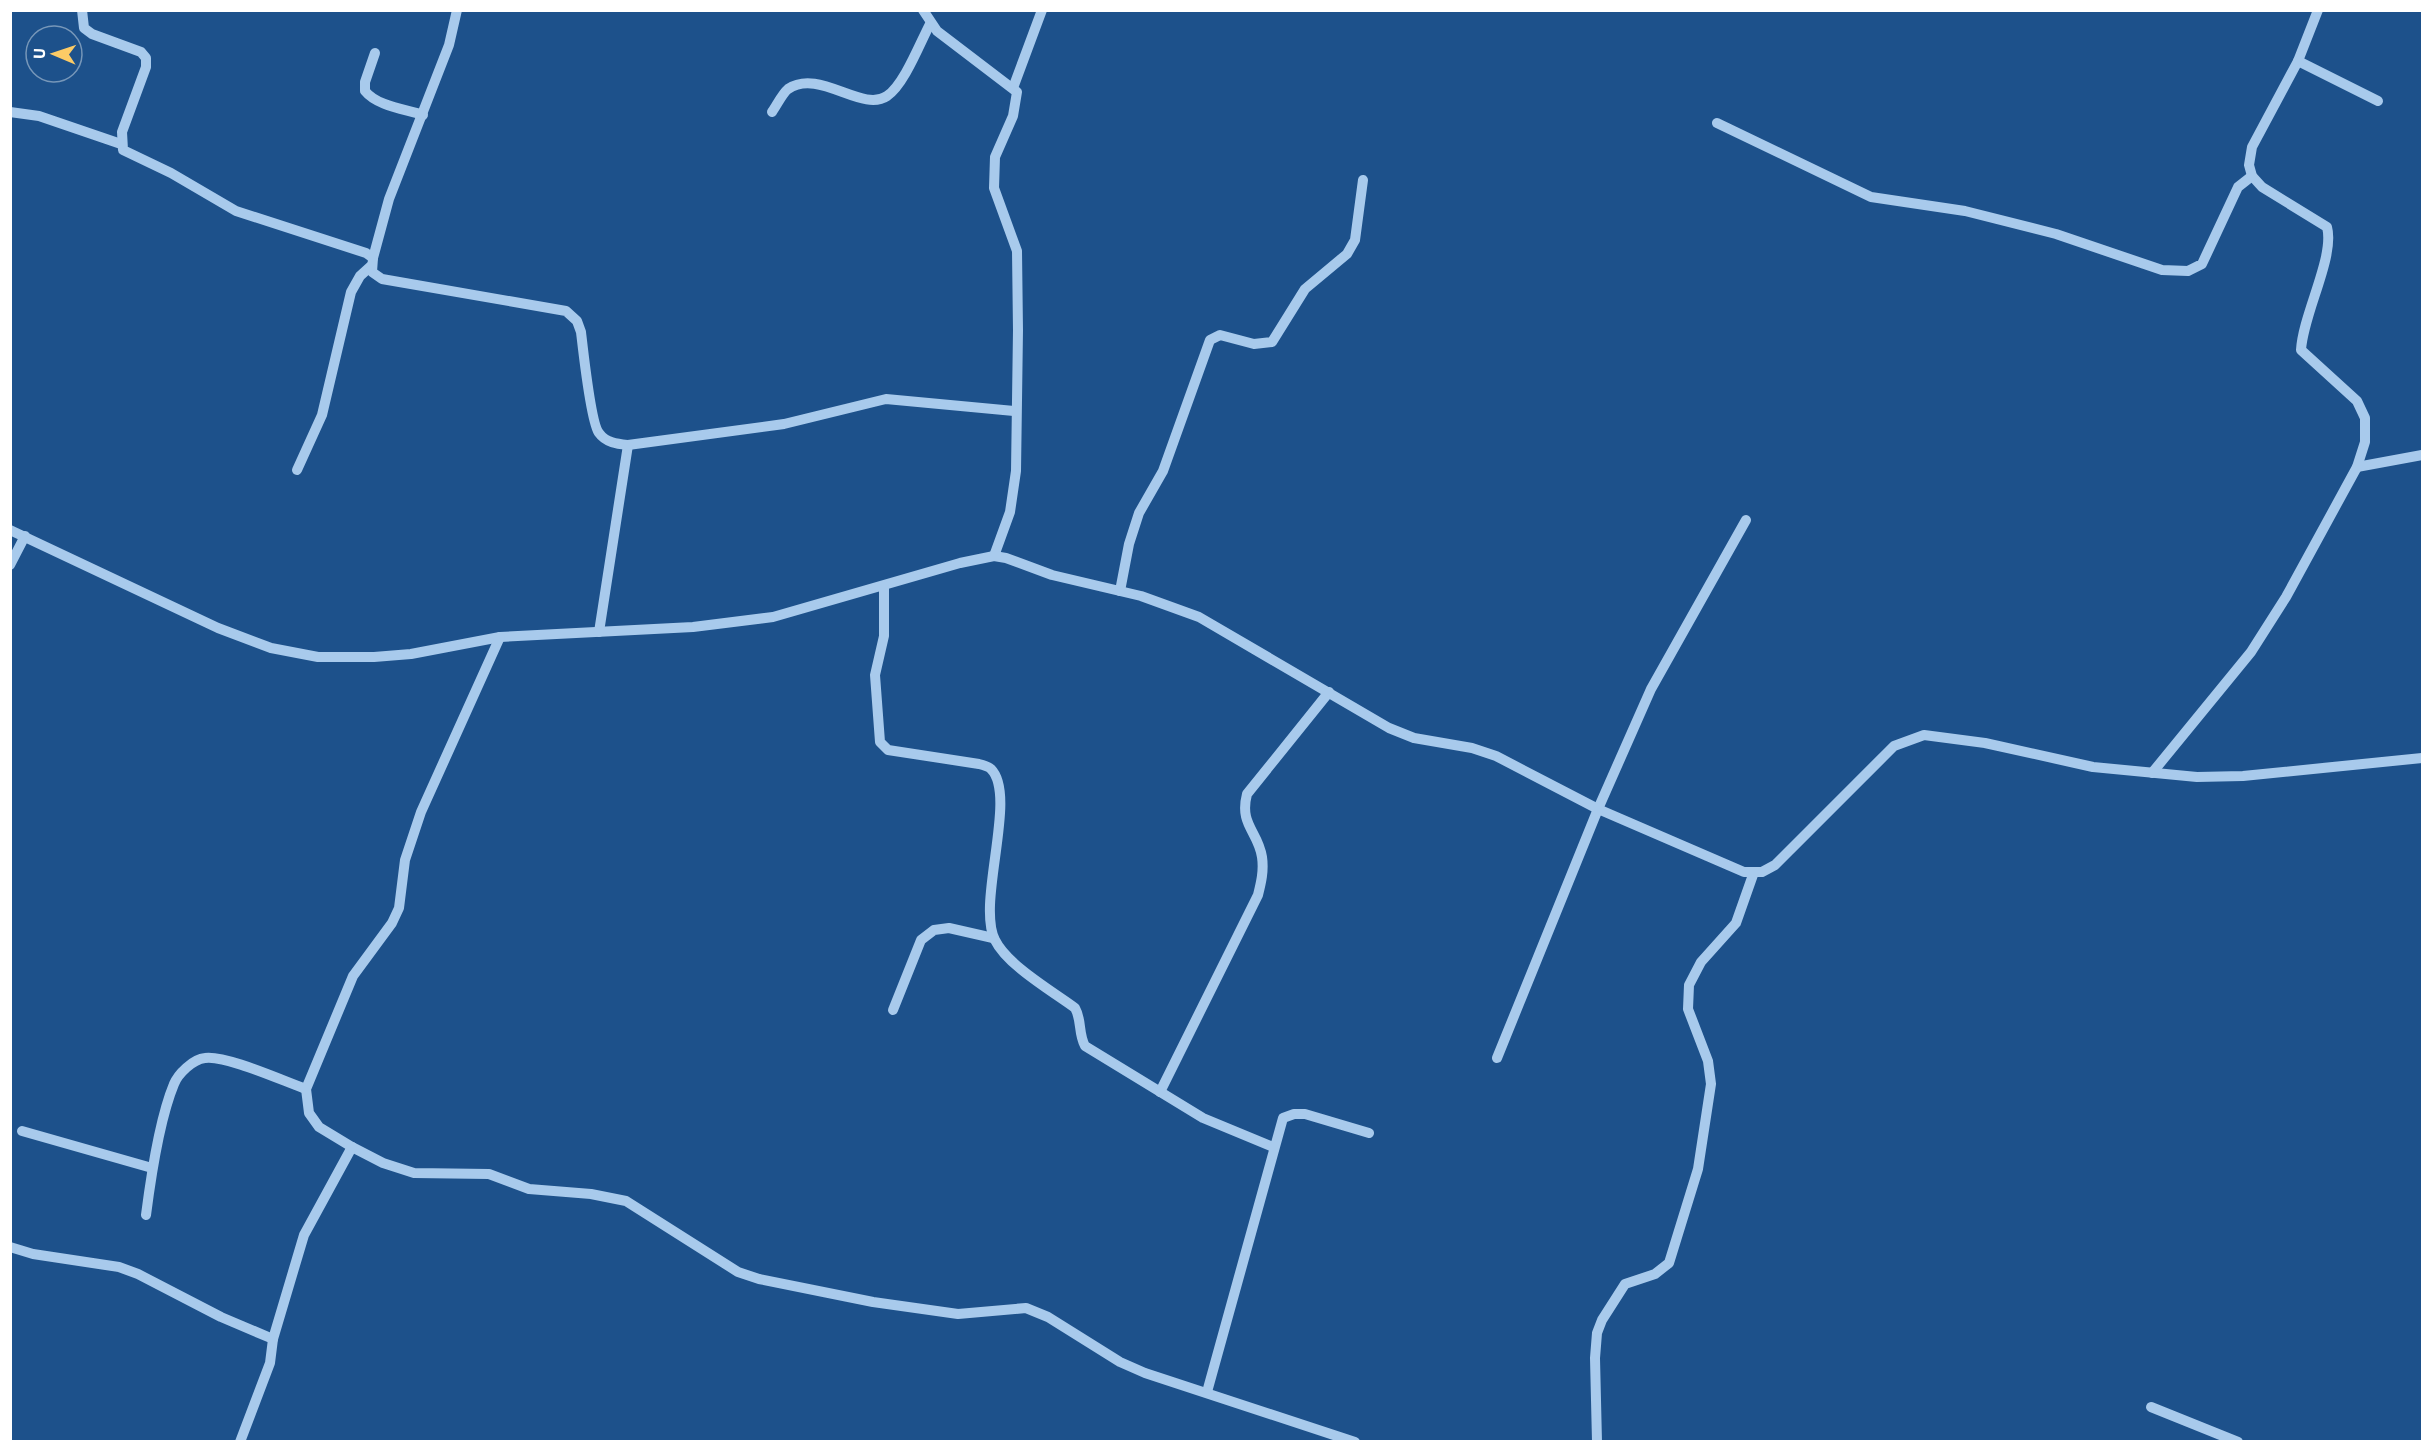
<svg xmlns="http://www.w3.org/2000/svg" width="2433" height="1452" viewBox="0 0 2433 1452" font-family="'IBM Plex Sans',sans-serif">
<rect width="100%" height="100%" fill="#1d518b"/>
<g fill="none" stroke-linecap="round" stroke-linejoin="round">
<g stroke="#a8caec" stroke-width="10">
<path d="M82 10 84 28 92 34 141 52 146 58V67L122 132 123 150 171 173 236 211 366 253 373 258 372 272 382 279 566 311 577 321 581 332C583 349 591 424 599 433 606 443 618 444 628 445L784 424 886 399 1014 411"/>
<polyline points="923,10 937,31 1017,92 1013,116 995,157 994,188 1017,251 1018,330 1016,471 1010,512 994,556"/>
<path d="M375 53 365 82V91C377 106 404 109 423 115"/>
<polyline points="2298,61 2378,101"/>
<polyline points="1013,88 1042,10"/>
<polyline points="10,112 39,116 121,144"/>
<path d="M772 112C777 105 782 94 788 89 819 68 862 113 887 96 904 85 920 43 930 24"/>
<polyline points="1717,123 1871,197 1965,211 2056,234 2162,270 2188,271 2202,264 2238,187 2252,176"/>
<polyline points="373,258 389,199 449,45 457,10"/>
<polyline points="2357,467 2422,455"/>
<polyline points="297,470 322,415 351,292 360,276 371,266"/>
<polyline points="10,530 218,628 271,648 318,657 374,657 411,654 500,637 693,627 773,617 960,563 994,556 1006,558 1052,575 1141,596 1199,617 1389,728 1414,738 1472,748 1496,756 1598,809 1744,872 1762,872 1775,865 1894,746 1924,735 1985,743 2093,767 2197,777 2243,776 2422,758"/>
<polyline points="10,565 25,536"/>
<path d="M884 586V636L875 675 880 742 888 750 979 764C983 765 989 767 991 769 1018 796 976 903 995 940 1007 965 1052 991 1075 1008 1082 1020 1078 1033 1085 1046L1203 1118 1273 1147"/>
<polyline points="1120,591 1129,544 1139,513 1163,471 1210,340 1220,335 1254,344 1272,342 1305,289 1347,254 1355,240 1363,180"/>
<polyline points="599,632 628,445"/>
<polyline points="500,637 421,812 405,860 399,908 392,923 353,976 306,1089 309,1113 319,1127 352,1147 383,1163 414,1173 489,1174 529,1189 591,1194 626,1201 738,1272 759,1279 873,1302 958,1314 1026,1308 1048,1317 1120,1362 1145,1373 1355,1442"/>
<path d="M2152 773 2251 652 2286 597 2357 467 2365 442V418L2357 401 2301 350C2303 314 2335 257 2327 227L2262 187 2252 176 2249 165 2252 147 2298 61 2318 10"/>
<polyline points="893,1010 921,940 934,930 949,928 993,938"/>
<polyline points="1497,1058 1598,809 1651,689 1746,520"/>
<path d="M1160 1092 1258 895C1261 883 1264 871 1262 857 1258 831 1239 825 1247 794L1329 692"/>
<polyline points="22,1131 152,1168"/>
<path d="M146 1215C151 1176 159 1120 174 1084 178 1074 193 1059 205 1058 226 1055 283 1081 306 1089"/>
<polyline points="10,1247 33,1254 119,1267 138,1274 221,1317 273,1339"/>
<polyline points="1207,1392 1283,1118 1294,1114 1305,1114 1369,1133"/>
<polyline points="2151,1407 2238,1442"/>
<polyline points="240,1442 270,1363 273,1339 304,1235 352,1147"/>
<polyline points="1597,1442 1595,1358 1597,1333 1602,1320 1625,1284 1655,1274 1669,1263 1698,1169 1711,1084 1708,1061 1688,1009 1689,985 1701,962 1736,923 1754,872"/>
</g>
</g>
<rect width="2433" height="1452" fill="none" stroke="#ffffff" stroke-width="24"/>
<g transform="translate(54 54) rotate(272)"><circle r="28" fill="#1d518b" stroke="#7797b9" stroke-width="1.5"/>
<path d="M0-4.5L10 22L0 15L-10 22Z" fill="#fccb66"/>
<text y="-9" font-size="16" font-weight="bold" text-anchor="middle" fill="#ffffff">U</text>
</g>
</svg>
